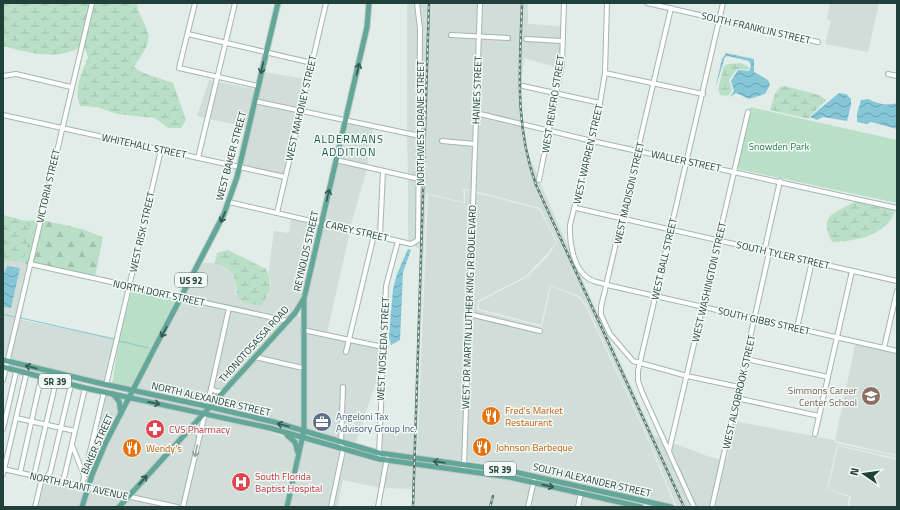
<svg xmlns="http://www.w3.org/2000/svg" width="900" height="510" viewBox="0 0 900 510" font-family="'Titillium Web',sans-serif">
<defs>
<pattern id="forest-firs" width="22" height="20" patternUnits="userSpaceOnUse"><rect width="22" height="20" fill="#b9e0c6"/><path d="M5 1l3.5 6h-7zM16 11l3.5 6h-7z" fill="#9fc1ab"/></pattern>
<pattern id="wetland-marsh" width="20" height="14" patternUnits="userSpaceOnUse"><rect width="20" height="14" fill="#b9e0c6"/><path d="M1 5h8M5 5V1M11 12h8M15 12V8" fill="none" stroke="#9fc1ab"/></pattern>
<pattern id="water-waves" width="16" height="10" patternUnits="userSpaceOnUse"><rect width="16" height="10" fill="#85c6d7"/><path d="M0 5q4-4 8 0t8 0" fill="none" stroke="#6ca2af"/></pattern>
</defs>
<rect width="100%" height="100%" fill="#e2ede9"/>
<g fill="#d0ddd8">
<polygon points="407,3 415,3 418,29 418,134 407,132"/>
<polygon points="419,3 478,3 477,34 449,34 450,37 477,38 473,142 440,139 440,142 473,146 471,190 463,189 464,202 428,194 426,195 416,456 381,451 382,426 416,433 422,249 408,245 418,243 421,235 422,29"/>
<polygon points="482,3 528,3 528,24 561,26 560,39 524,38 524,41 560,42 560,64 559,68 524,58 521,87 522,123 478,111 481,38 510,39 510,36 481,34"/>
<polygon points="830,3 879,3 868,52 825,44 831,21 827,19"/>
<polygon points="263,72 306,79 299,109 257,99"/>
<polygon points="209,80 215,81 206,118 197,116"/>
<polygon points="219,82 255,89 246,127 210,119"/>
<polygon points="256,103 298,112 284,175 241,165"/>
<polygon points="478,115 522,126 528,154 538,176 537,181 540,182 581,277 654,436 662,439 692,507 679,507 467,463 501,466 674,506 676,505 647,435 586,304 579,296 550,285 541,325 479,309 479,302 527,277 549,255 557,242 540,208 475,191"/>
<polygon points="347,123 373,128 367,165 339,159"/>
<polygon points="407,135 418,137 417,176 408,174"/>
<polygon points="339,162 367,169 350,228 326,223"/>
<polygon points="408,178 417,180 417,235 416,239 410,242 408,241"/>
<polygon points="465,190 539,209 556,242 547,254 526,276 478,301 477,310 542,327 551,286 578,297 585,305 646,435 674,504 502,465 417,456 428,195 465,203"/>
<polygon points="291,218 319,225 302,299 287,319 185,296 202,263 215,263 229,270 235,280 235,294 268,296 271,283 268,276 274,231 289,233"/>
<polygon points="323,225 350,231 327,333 305,328 306,300"/>
<polygon points="4,261 19,261 28,265 7,357 3,355 3,307 11,308 4,273 3,276"/>
<polygon points="183,300 226,309 207,399 210,400 212,392 219,394 209,404 136,389"/>
<polygon points="24,301 21,320 115,338 105,383 10,359"/>
<polygon points="230,310 284,322 222,390 216,390 213,388"/>
<polygon points="296,314 301,318 301,366 259,356"/>
<polygon points="305,332 346,340 344,354 347,354 350,341 380,348 380,370 355,445 306,429"/>
<polygon points="856,341 897,350 897,455 835,441"/>
<polygon points="256,359 302,369 302,428 213,406"/>
<polygon points="134,392 206,408 203,411 132,397"/>
<polygon points="106,394 112,396 117,402 119,412 88,483"/>
<polygon points="130,400 201,414 128,495 91,486 103,453"/>
<polygon points="211,408 302,432 301,434 208,412"/>
<polygon points="207,417 263,430 289,438 293,443 295,458 284,507 193,507 186,505"/>
<polygon points="734,421 834,440 835,443 897,456 897,458 837,445 827,489 849,497 847,507 714,507 725,459 727,459"/>
<polygon points="191,431 194,431 198,436 181,506 132,496"/>
<polygon points="306,433 344,446 377,454 377,457 305,436"/>
<polygon points="304,439 342,452 384,462 380,488 343,480 337,507 289,507"/>
<polygon points="673,443 710,457 721,459 710,507 696,507 671,451"/>
<polygon points="838,446 897,460 897,507 849,507 851,496 828,489"/>
<polygon points="388,463 470,473 531,484 526,507 413,507 413,489 384,488"/>
<polygon points="466,467 510,472 532,478 532,481 466,469"/>
<polygon points="46,480 86,489 80,507 37,507 42,483"/>
<polygon points="535,485 579,495 576,507 530,507"/>
<polygon points="90,490 125,498 116,507 84,507"/>
<polygon points="583,496 633,507 580,507"/>
<polygon points="129,498 169,507 122,507"/>
</g>
<g fill="#b9e0c6">
<polygon points="750,107 897,140 897,203 737,169"/>
<polygon points="132,289 179,299 132,388 112,385 119,339"/>
</g>
<g fill="url(#forest-firs)">
<polygon points="38,220 28,265 19,261 25,256 31,230 26,221"/>
<polygon points="42,220 82,229 103,237 95,277 33,263"/>
</g>
<g fill="url(#wetland-marsh)">
<path d="M3 3H90L79 48C56 60 27 53 3 46Z"/>
<path d="M94 3H137C137 18 154 30 147 45 144 53 138 60 134 67 143 75 161 78 173 83L186 120 181 128H168L155 118 117 114 97 107 80 106C74 87 81 75 88 57L84 46Z"/>
<polygon points="741,63 749,67 748,70 737,69 729,80 732,90 728,96 720,95 718,89 724,66 729,64"/>
<polygon points="785,86 819,95 826,100 809,117 810,119 770,110 775,94 780,87"/>
<path d="M857 200 896 209C887 236 856 241 832 242 817 212 837 214 857 200Z"/>
<polygon points="3,215 26,221 31,229 25,256 19,261 4,261 3,263"/>
<path d="M228 250 266 269C272 285 272 291 261 305 223 303 245 287 229 270 226 267 219 265 215 263L217 253Z"/>
</g>
<g fill="url(#water-waves)">
<polygon points="726,53 754,59 754,72 768,80 770,85 765,94 749,99 736,93 730,97 734,91 731,81 738,70 749,71 751,66 749,61 728,56 725,57 715,89 722,59"/>
<polygon points="839,93 846,94 851,99 851,105 847,121 823,117 817,120 810,117"/>
<path d="M868 99C878 104 886 106 897 103V129L871 122 866 124 857 122V114L861 100Z"/>
<polygon points="408,249 411,250 403,272 400,340 391,345 389,337 393,289 397,274"/>
<polygon points="7,266 20,268 11,308 3,307 3,276"/>
</g>
<g fill="none" stroke-linecap="round" stroke-linejoin="round">
<g stroke="#85c6d7" stroke-width="1">
<polyline points="3,314 14,317"/>
<polyline points="21,318 114,339"/>
<polyline points="119,341 149,348"/>
</g>
<g stroke="#a4b6b1" stroke-width="6">
<g id="minor">
<polyline points="195,3 179,68 258,86"/>
<path d="M607 3 605 73 600 103 570 225C569 241 573 269 589 279 594 282 602 283 607 285L897 351"/>
<polyline points="647,3 818,42"/>
<polyline points="671,8 601,307 601,315 610,334 633,361 687,376 739,387"/>
<polyline points="188,34 312,63"/>
<polyline points="451,35 508,38"/>
<polyline points="526,39 562,41"/>
<polyline points="605,73 703,94"/>
<polyline points="888,74 897,76"/>
<polyline points="3,76 16,74 71,87"/>
<polyline points="523,86 600,103"/>
<polyline points="254,101 420,136"/>
<polyline points="476,113 592,141 897,208"/>
<polyline points="3,115 285,177"/>
<polyline points="442,141 475,144"/>
<polyline points="198,158 235,3"/>
<polyline points="336,160 419,179"/>
<polyline points="539,180 562,64 564,3"/>
<polyline points="229,202 411,244 418,240 420,29 417,3"/>
<polyline points="576,208 897,281"/>
<polyline points="277,213 326,3"/>
<polyline points="380,236 383,171"/>
<polyline points="764,252 780,181"/>
<polyline points="30,264 288,321"/>
<polyline points="469,314 540,331"/>
<polyline points="797,328 812,261"/>
<polyline points="303,330 383,347"/>
<polyline points="884,348 897,291"/>
<polyline points="346,352 374,235"/>
<polyline points="255,357 303,368"/>
<polyline points="746,359 828,377"/>
<polyline points="3,380 92,3"/>
<polyline points="106,385 161,150"/>
<polyline points="211,388 215,391 223,392"/>
<polyline points="209,398 229,308"/>
<polyline points="736,398 819,416"/>
<polyline points="16,418 75,431"/>
<polyline points="3,429 16,372"/>
<polyline points="190,429 195,430 200,436"/>
<polyline points="815,434 852,271"/>
<polyline points="72,445 85,478"/>
<polyline points="669,451 748,112"/>
<polyline points="379,455 386,286 398,241"/>
<polyline points="464,466 480,3"/>
<polyline points="3,469 177,507"/>
<polyline points="20,473 41,378"/>
<polyline points="3,474 26,375"/>
<polyline points="34,476 56,381"/>
<polyline points="63,482 85,388"/>
<polyline points="82,486 104,392"/>
<polyline points="35,507 41,482 50,473 71,385"/>
<polyline points="183,507 205,413"/>
<polyline points="331,507 343,450 341,443 343,387"/>
<polyline points="378,507 387,458"/>
<polyline points="528,507 534,481"/>
<polyline points="578,507 581,492"/>
<polyline points="694,507 642,392 638,381 638,371 723,3"/>
<polyline points="712,507 769,253"/>
</g>
</g>
<g stroke="#c1cac8" stroke-width="7">
<g id="major">
<polyline points="3,360 99,383 210,407 274,422 379,453 510,471 671,507"/>
<polyline points="3,367 85,388 270,428 379,459 509,477 641,507"/>
<polyline points="113,394 119,401 121,413"/>
<polyline points="287,435 295,442 298,453"/>
<polyline points="82,507 92,475 106,442 224,214 237,177 278,3"/>
<polyline points="119,507 295,313 303,300"/>
<polyline points="287,507 304,430 304,299 367,27 369,3"/>
</g>
</g>
<use href="#minor" stroke="#fff" stroke-width="4"/>
<use href="#major" stroke="#63a799" stroke-width="5"/>
<g stroke="#5b7c75" stroke-width="2.5">
<g id="rail">
<path d="M522 3C520 67 514 123 536 185L684 507"/>
<polyline points="413,507 429,3"/>
<polyline points="490,507 493,496"/>
</g>
</g>
<use href="#rail" stroke="#f3f9f6" stroke-width="1" stroke-dasharray="3" stroke-linecap="butt"/>
</g>
<defs><path id="oneway-shaft" d="M-6 0H5M1.5-3L5.5 0L1.5 3" fill="none" stroke-width="1.6" stroke-linecap="round" stroke-linejoin="round"/></defs>
<g stroke="#315a51">
<use href="#oneway-shaft" transform="translate(262 68) rotate(103)"/>
<use href="#oneway-shaft" transform="translate(358 69) rotate(-77)"/>
<use href="#oneway-shaft" transform="translate(328 195) rotate(-77)"/>
<use href="#oneway-shaft" transform="translate(223 217) rotate(113)"/>
<use href="#oneway-shaft" transform="translate(164 332) rotate(118)"/>
<use href="#oneway-shaft" transform="translate(31 367) rotate(-166)"/>
<use href="#oneway-shaft" transform="translate(154 403) rotate(11)"/>
<use href="#oneway-shaft" transform="translate(283 425) rotate(-165)"/>
<use href="#oneway-shaft" transform="translate(439 462) rotate(-173)"/>
<use href="#oneway-shaft" transform="translate(143 480) rotate(-49)"/>
<use href="#oneway-shaft" transform="translate(548 486) rotate(13)"/>
</g>
<use stroke="#90a09c" href="#oneway-shaft" transform="translate(196 451) rotate(103)"/>
<defs>
<g id="school-disc" transform="scale(1)"><circle r="9.5" fill="#8d6e63" stroke="#f3f9f6"/><path d="M0-5L7-2L0 1L-7-2ZM-4 1L0 2.5L4 1V4Q0 6-4 4Z" fill="#fff"/></g>
<g id="restaurant-disc" transform="scale(1)"><circle r="9.5" fill="#e8710a" stroke="#f3f9f6"/><path d="M-5-6h1v4h1v-4h1v4h1v-4h1v5L-1.5 .5V6h-2V.5L-5-1ZM5-6V6H3V1.5H1.5Q1.5-4 5-6Z" fill="#fff"/></g>
<g id="office-disc" transform="scale(1)"><circle r="9.5" fill="#5c6f8a" stroke="#f3f9f6"/><path d="M-6-3h4V-5.5h4V-3h4V5H-6ZM-1-4.5V-3h2v-1.5ZM-6 0V1H6V0Z" fill="#fff"/></g>
<g id="pharmacy-disc" transform="scale(1)"><circle r="9.5" fill="#e0444e" stroke="#f3f9f6"/><path d="M-2-6h4v4h4v4h-4v4h-4v-4h-4v-4h4Z" fill="#fff"/></g>
<g id="hospital-disc" transform="scale(1)"><circle r="9.5" fill="#e0444e" stroke="#f3f9f6"/><path d="M-5-5h3v3.5h4V-5h3V5h-3V1.5h-4V5h-3Z" fill="#fff"/></g>
</defs>
<g fill-rule="evenodd">
<use href="#school-disc" x="871" y="396"/>
<use href="#restaurant-disc" x="491" y="416"/>
<use href="#office-disc" x="322" y="422"/>
<use href="#pharmacy-disc" x="155" y="429"/>
<use href="#restaurant-disc" x="482" y="447"/>
<use href="#restaurant-disc" x="132" y="448"/>
<use href="#hospital-disc" x="241" y="482"/>
</g>
<g text-anchor="middle" dominant-baseline="central" stroke-width="3" stroke-linejoin="round" paint-order="stroke">
<g fill="#f3f9f6" stroke="#5f7872" stroke-width="1">
<rect x="175" y="273" width="32" height="14" rx="3"/>
<rect x="39" y="374" width="32" height="14" rx="3"/>
<rect x="484" y="462" width="32" height="14" rx="3"/>
</g>
<g font-size="9" font-weight="bold" fill="#204039">
<text x="191" y="280">US 92</text>
<text x="55" y="381">SR 39</text>
<text x="500" y="469">SR 39</text>
</g>
<g font-size="10" fill="#204039" stroke="#f3f9f6">
<text transform="translate(756 28) rotate(13)">SOUTH FRANKLIN STREET</text>
<text transform="translate(477 90) rotate(-88)">HAINES STREET</text>
<text transform="translate(553 104) rotate(-81)">WEST RENFRO STREET</text>
<text transform="translate(301 108) rotate(-77)">WEST MAHONEY STREET</text>
<text transform="translate(420 123) rotate(-90)">NORTHWEST DRANE STREET</text>
<text transform="translate(144 146) rotate(12)">WHITEHALL STREET</text>
<text transform="translate(588 154) rotate(-77)">WEST WARREN STREET</text>
<text transform="translate(231 156) rotate(-75)">WEST BAKER STREET</text>
<text transform="translate(686 161) rotate(12)">WALLER STREET</text>
<text transform="translate(48 186) rotate(-77)">VICTORIA STREET</text>
<text transform="translate(629 193) rotate(-77)">WEST MADISON STREET</text>
<text transform="translate(357 231) rotate(13)">CAREY STREET</text>
<text transform="translate(142 232) rotate(-77)">WEST RISK STREET</text>
<text transform="translate(306 251) rotate(-77)">REYNOLDS STREET</text>
<text transform="translate(783 255) rotate(13)">SOUTH TYLER STREET</text>
<text transform="translate(664 259) rotate(-77)">WEST BALL STREET</text>
<text transform="translate(709 282) rotate(-77)">WEST WASHINGTON STREET</text>
<text transform="translate(159 293) rotate(12)">NORTH DORT STREET</text>
<text transform="translate(469 307) rotate(-88)">WEST DR MARTIN LUTHER KING JR BOULEVARD</text>
<text transform="translate(764 321) rotate(13)">SOUTH GIBBS STREET</text>
<text transform="translate(254 344) rotate(-48)">THONOTOSASSA ROAD</text>
<text transform="translate(383 349) rotate(-87)">WEST NOSLEDA STREET</text>
<text transform="translate(739 392) rotate(-77)">WEST ALSOBROOK STREET</text>
<text transform="translate(211 399) rotate(13)">NORTH ALEXANDER STREET</text>
<text transform="translate(97 444) rotate(-66)">BAKER STREET</text>
<text transform="translate(592 480) rotate(13)">SOUTH ALEXANDER STREET</text>
<text transform="translate(79 486) rotate(12)">NORTH PLANT AVENUE</text>
</g>
<g font-size="10" fill="#277a4c" stroke="#f3f9f6">
<text x="779" y="146">Snowden Park</text>
</g>
<g font-size="10" fill="#785e54" stroke="#f3f9f6" text-anchor="end">
<text x="857" y="390">Simmons Career<tspan x="857" dy="12">Center School</tspan></text>
</g>
<g font-size="10" fill="#c56008" stroke="#f3f9f6" text-anchor="start">
<text x="505" y="410">Fred's Market<tspan x="505" dy="12">Restaurant</tspan></text>
<text x="496" y="447">Johnson Barbeque</text>
<text x="146" y="448">Wendy's</text>
</g>
<g font-size="10" fill="#4e5e75" stroke="#f3f9f6" text-anchor="start">
<text x="336" y="416">Angeloni Tax<tspan x="336" dy="12">Advisory Group Inc.</tspan></text>
</g>
<g font-size="10" fill="#be3a42" stroke="#f3f9f6" text-anchor="start">
<text x="169" y="429">CVS Pharmacy</text>
<text x="255" y="476">South Florida<tspan x="255" dy="12">Baptist Hospital</tspan></text>
</g>
<g font-size="11" letter-spacing="1" fill="#1a5449" stroke="#f3f9f6">
<text x="349" y="139">ALDERMANS<tspan x="349" dy="13">ADDITION</tspan></text>
</g>
</g>
<rect width="900" height="510" fill="none" stroke="#204039" stroke-width="8"/>
<g transform="translate(864 474) rotate(283)" stroke="#f3f9f6" stroke-width="3" paint-order="stroke">
<path d="M0-3L7 15L0 10L-7 15Z" fill="#204039"/>
<text y="-6" font-size="11" font-weight="bold" text-anchor="middle" fill="#204039">N</text>
</g>
</svg>
